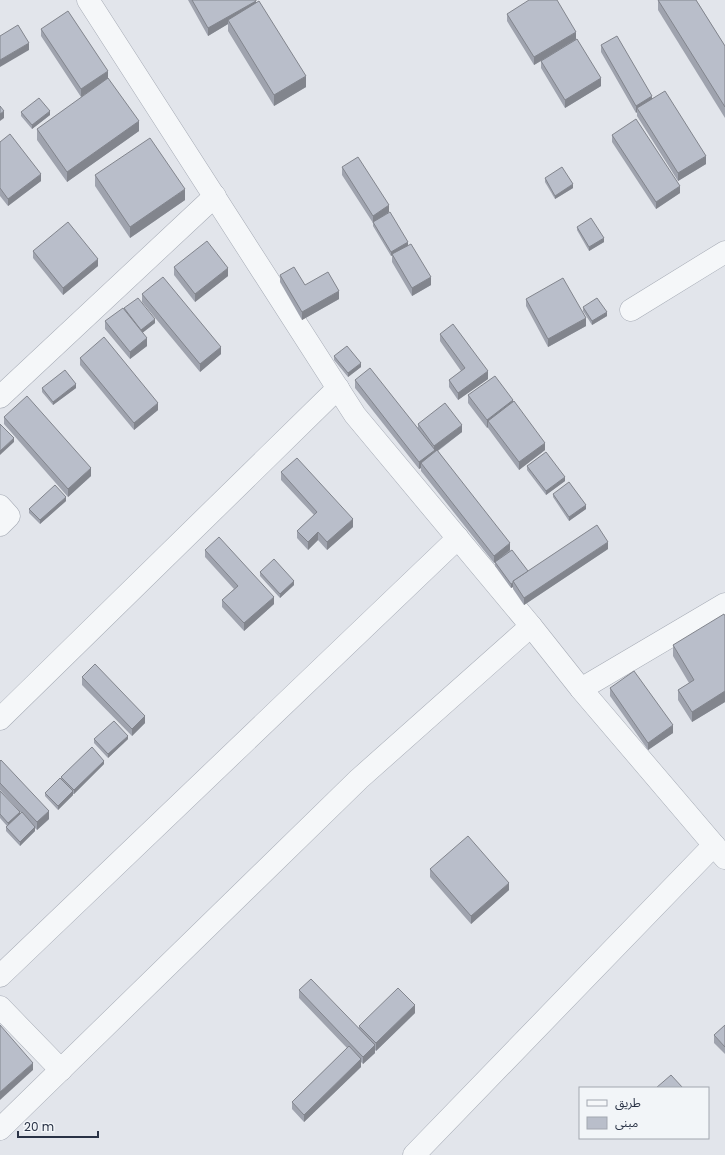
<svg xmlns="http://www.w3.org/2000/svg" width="725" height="1155" viewBox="0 0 725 1155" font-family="Poppins,'Noto Sans Arabic',sans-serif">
<rect width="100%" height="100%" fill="#e2e5eb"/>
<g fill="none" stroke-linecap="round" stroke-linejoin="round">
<g stroke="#a7acb6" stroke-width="23">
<g id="minor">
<polyline points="88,0 355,415 531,626 581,689 725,858"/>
<polyline points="631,310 725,252"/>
<polyline points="0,397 215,196"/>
<polyline points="0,506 9,516 0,525"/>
<polyline points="581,689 725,604"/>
<polyline points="0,719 338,388"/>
<polyline points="0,976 458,538"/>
<polyline points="0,1007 61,1070"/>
<polyline points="0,1129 359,779 531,626"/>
<polyline points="414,1155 714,845"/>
</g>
</g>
<use href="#minor" stroke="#f5f7f9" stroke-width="22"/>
</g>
<g fill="#9fa3ae">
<polygon points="188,0 256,0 256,3 306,87 274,106 228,31 228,24 208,36"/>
<polygon points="658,0 696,0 725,46 725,118 658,10"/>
<polygon points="507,14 576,39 601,86 565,108 541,68 541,61 534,65 507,21"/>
<polygon points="41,29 108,78 139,131 67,182 37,140 37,129 102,83 81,97 41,36"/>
<polygon points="601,45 652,99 706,164 678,181 637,116 637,112 636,113 601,52"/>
<polygon points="21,112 50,115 32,129 21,116"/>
<polygon points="612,135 680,193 656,209 612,142"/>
<polygon points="0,142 41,181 8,206 0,196"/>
<polygon points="342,167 389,212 379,219 408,246 431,285 412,296 392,262 392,255 391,256 373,226 373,223 342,175"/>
<polygon points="95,175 185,200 130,238 95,186"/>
<polygon points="545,178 573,188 555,199 545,182"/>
<polygon points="577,227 604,242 589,251 577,230"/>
<polygon points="33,251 98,266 63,295 33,258"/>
<polygon points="174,267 228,276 195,302 174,275"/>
<polygon points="280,275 339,299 302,320 280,282"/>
<polygon points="142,294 221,354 200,372 142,302"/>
<polygon points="526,299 586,326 548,347 526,306"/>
<polygon points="583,307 607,316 592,325 583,311"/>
<polygon points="124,308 155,323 142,333 147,346 130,359 105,329 105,321 124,310"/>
<polygon points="440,334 488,379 458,400 449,387 449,380 461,371 440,341"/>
<polygon points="334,356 361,367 348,377 334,360"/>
<polygon points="80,358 158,410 134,430 80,365"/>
<polygon points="355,380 418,428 418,424 462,432 438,451 510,550 528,571 608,549 524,605 513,589 513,587 511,588 495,566 495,562 494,563 421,471 421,468 419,469 355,388"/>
<polygon points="42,388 76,388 53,405 42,392"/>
<polygon points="468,395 513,402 545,450 519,470 488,428 488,427 487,428 468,403"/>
<polygon points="4,417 91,476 68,497 4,424"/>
<polygon points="527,466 565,481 546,495 527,470"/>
<polygon points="281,472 353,527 327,550 318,540 308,550 297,538 297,531 314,515 281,480"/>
<polygon points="553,494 586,509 569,521 553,497"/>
<polygon points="66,501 40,524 29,513 29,509"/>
<polygon points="205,550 274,604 244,631 222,607 222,600 234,589 205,557"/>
<polygon points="260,572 294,585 280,598 260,576"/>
<polygon points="725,616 725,702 692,722 678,700 678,690 689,683 673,656 673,645"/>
<polygon points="82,677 145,723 132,736 82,685"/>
<polygon points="610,688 673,733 648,750 610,696"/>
<polygon points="94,739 128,739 108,758 94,743"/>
<polygon points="0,761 49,819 37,830 35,828 35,831 20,846 6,831 6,827 7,826 0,818 0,791 20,814 21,813 0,790"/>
<polygon points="104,764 74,794 73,794 73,795 58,810 45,796 45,793 61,779 61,777"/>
<polygon points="430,869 509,890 471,924 430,877"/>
<polygon points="299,990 359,1028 359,1026 415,1013 376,1051 375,1050 375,1053 363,1064 361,1062 361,1067 304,1122 292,1109 292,1102 347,1048 299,998"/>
<polygon points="725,1025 725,1054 714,1043 714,1035"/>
</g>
<g fill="#82858d">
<polygon points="256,1 256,8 228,20 228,24 208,36 208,28"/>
<polygon points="576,32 576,39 534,65 534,57"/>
<polygon points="29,43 29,50 0,67 0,60"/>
<polygon points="108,71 108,79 81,97 81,89"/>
<polygon points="306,76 306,87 274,106 274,95"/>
<polygon points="601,78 601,86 565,108 565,100"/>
<polygon points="652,96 652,104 637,108 637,112 636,113 636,106"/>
<polygon points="4,111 4,118 0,121 0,114"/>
<polygon points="50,111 50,115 32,129 32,125"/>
<polygon points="139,121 139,131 67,182 67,172"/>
<polygon points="706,156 706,164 678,181 678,173"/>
<polygon points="41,174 41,181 8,206 8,199"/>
<polygon points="573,184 573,188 555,199 555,196"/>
<polygon points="680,186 680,193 656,209 656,202"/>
<polygon points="185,189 185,200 130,238 130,227"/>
<polygon points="389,205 389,212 373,223 373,216"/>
<polygon points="604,238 604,242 589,251 589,247"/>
<polygon points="408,242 408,246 391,256 391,252"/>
<polygon points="98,259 98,266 63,295 63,288"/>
<polygon points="228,268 228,276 195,302 195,294"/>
<polygon points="431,277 431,285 412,296 412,288"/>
<polygon points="339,291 339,299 302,320 302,312"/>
<polygon points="607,312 607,316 592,325 592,321"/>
<polygon points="586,318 586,326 548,347 548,339"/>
<polygon points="155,319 155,323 141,334 141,330"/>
<polygon points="147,338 147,346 130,359 130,352"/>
<polygon points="221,347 221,354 200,372 200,364"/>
<polygon points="361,363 361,367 348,377 348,373"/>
<polygon points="488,371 488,379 458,400 458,393"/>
<polygon points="76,384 76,388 53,405 53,402"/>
<polygon points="513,400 513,408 488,421 488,427 487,428 487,420"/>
<polygon points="158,403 158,410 134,430 134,423"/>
<polygon points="462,425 462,432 421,463 421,468 419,469 419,462 434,450 434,446"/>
<polygon points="14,438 14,442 0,455 0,451"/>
<polygon points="545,443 545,450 519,470 519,462"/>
<polygon points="91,468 91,476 68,497 68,489"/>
<polygon points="565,477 565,481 546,495 546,491"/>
<polygon points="66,497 66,501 40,524 40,520"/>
<polygon points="586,505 586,509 569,521 569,517"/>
<polygon points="353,519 353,527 327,550 327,542"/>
<polygon points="318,532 318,540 308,550 308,542"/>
<polygon points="608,542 608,549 524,605 524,598"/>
<polygon points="510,543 510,550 494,563 494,556"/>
<polygon points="294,581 294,585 280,598 280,594"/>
<polygon points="513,583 513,587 511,588 511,584"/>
<polygon points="274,597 274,604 244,631 244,623"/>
<polygon points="725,691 725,702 692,722 692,712"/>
<polygon points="145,716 145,723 132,736 132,729"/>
<polygon points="673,725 673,733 648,750 648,743"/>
<polygon points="128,736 128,739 108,758 108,754"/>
<polygon points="104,761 104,764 74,794 74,790"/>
<polygon points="73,791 73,795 58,810 58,806"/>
<polygon points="49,811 49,819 37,830 37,822"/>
<polygon points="20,812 20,816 8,826 8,823"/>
<polygon points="35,827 35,831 20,846 20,842"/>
<polygon points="509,883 509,890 471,924 471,916"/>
<polygon points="415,1005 415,1013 376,1051 376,1043"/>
<polygon points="375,1045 375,1053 363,1064 363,1057"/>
<polygon points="361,1059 361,1067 304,1122 304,1115"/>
<polygon points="33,1063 33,1070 0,1100 0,1092"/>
</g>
<g fill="#b9beca" stroke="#82858d">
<polygon points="192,0 256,0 256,1 208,28"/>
<polygon points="529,0 557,0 576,32 534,57 507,14"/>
<polygon points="658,0 696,0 725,46 725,107"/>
<polygon points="259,1 306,76 274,95 228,20"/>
<polygon points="68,11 108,71 81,89 41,29"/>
<polygon points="18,25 29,43 0,60 0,36"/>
<polygon points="617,36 652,96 636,106 601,45"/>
<polygon points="577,39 601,78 565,100 541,61"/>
<polygon points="108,78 139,121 67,172 37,129"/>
<polygon points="665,91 706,156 678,173 637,108"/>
<polygon points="39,98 50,111 32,125 21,112"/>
<polygon points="0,106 4,111 0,114"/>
<polygon points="636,119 680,186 656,202 612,135"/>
<polygon points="10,134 41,174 8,199 0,188 0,142"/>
<polygon points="150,138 185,189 130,227 95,175"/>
<polygon points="358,157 389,205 373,216 342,167"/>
<polygon points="562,167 573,184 555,196 545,178"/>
<polygon points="390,212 408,242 391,252 373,222"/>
<polygon points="591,218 604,238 589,247 577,227"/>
<polygon points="68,222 98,259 63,288 33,251"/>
<polygon points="207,241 228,268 195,294 174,267"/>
<polygon points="411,244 431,277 412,288 392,254"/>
<polygon points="294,267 305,285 328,272 339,291 302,312 280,275"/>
<polygon points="163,277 221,347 200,364 142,294"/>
<polygon points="563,278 586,318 548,339 526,299"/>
<polygon points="138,298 155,319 141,330 124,308"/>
<polygon points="597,298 607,312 592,321 583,307"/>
<polygon points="123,308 147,338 130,352 105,321"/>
<polygon points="453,324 488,371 458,393 449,380 465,368 440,334"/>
<polygon points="104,337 158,403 134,423 80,358"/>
<polygon points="347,346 361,363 348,373 334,356"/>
<polygon points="370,368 435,450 419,462 355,380"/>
<polygon points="65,370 76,384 53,402 42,388"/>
<polygon points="495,376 513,400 487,420 468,395"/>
<polygon points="27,396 91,468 68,489 4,417"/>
<polygon points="514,401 545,443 519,462 488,421"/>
<polygon points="445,403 462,425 434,446 418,424"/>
<polygon points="0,424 14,438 0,451"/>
<polygon points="437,450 510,543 494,556 421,463"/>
<polygon points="546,452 565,477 546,491 527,466"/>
<polygon points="297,458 353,519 327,542 318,532 308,542 297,531 317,512 281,472"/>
<polygon points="569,482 586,505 569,517 553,494"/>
<polygon points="55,485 66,497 40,520 29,509"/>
<polygon points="597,525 608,542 524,598 513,581"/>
<polygon points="219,537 274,597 244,623 222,600 238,586 205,550"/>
<polygon points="512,550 528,571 513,581 513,583 511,584 495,562"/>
<polygon points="274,559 294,581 280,594 260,572"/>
<polygon points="724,614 725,616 725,691 692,712 678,690 694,680 673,645"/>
<polygon points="95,664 145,716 132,729 82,677"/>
<polygon points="634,671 673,725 648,743 610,688"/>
<polygon points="114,721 128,736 108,754 94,739"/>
<polygon points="92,747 104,761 74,790 61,777"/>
<polygon points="1,760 49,811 37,822 0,783 0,761"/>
<polygon points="60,778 73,791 58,806 45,793"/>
<polygon points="0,791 20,812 8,823 0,814"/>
<polygon points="22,812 35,827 20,842 6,827"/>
<polygon points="468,836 509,883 471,916 430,869"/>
<polygon points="311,979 375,1045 363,1057 299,990"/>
<polygon points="398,988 415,1005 376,1043 359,1026"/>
<polygon points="0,1025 33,1063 0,1092"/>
<polygon points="725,1025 725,1047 714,1035"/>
<polygon points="349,1046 361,1059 304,1115 292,1102"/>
<polygon points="671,1075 683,1088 656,1088"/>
</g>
<rect x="579" y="1087" width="130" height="52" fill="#f2f5f8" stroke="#a2a7b0"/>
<rect x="587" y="1100" width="20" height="6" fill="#f5f7f9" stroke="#a2a7b0"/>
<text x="615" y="1107" font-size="12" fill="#293245">طريق</text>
<rect x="587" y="1117" width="20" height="12" fill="#b9beca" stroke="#a2a7b0"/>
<text x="615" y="1127" font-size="12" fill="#293245">مبنى</text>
<path d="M18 1131v6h80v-6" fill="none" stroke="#293245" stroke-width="2"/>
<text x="24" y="1131" font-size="12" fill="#293245" stroke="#f2f5f8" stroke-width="3" paint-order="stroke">20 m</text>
</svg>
